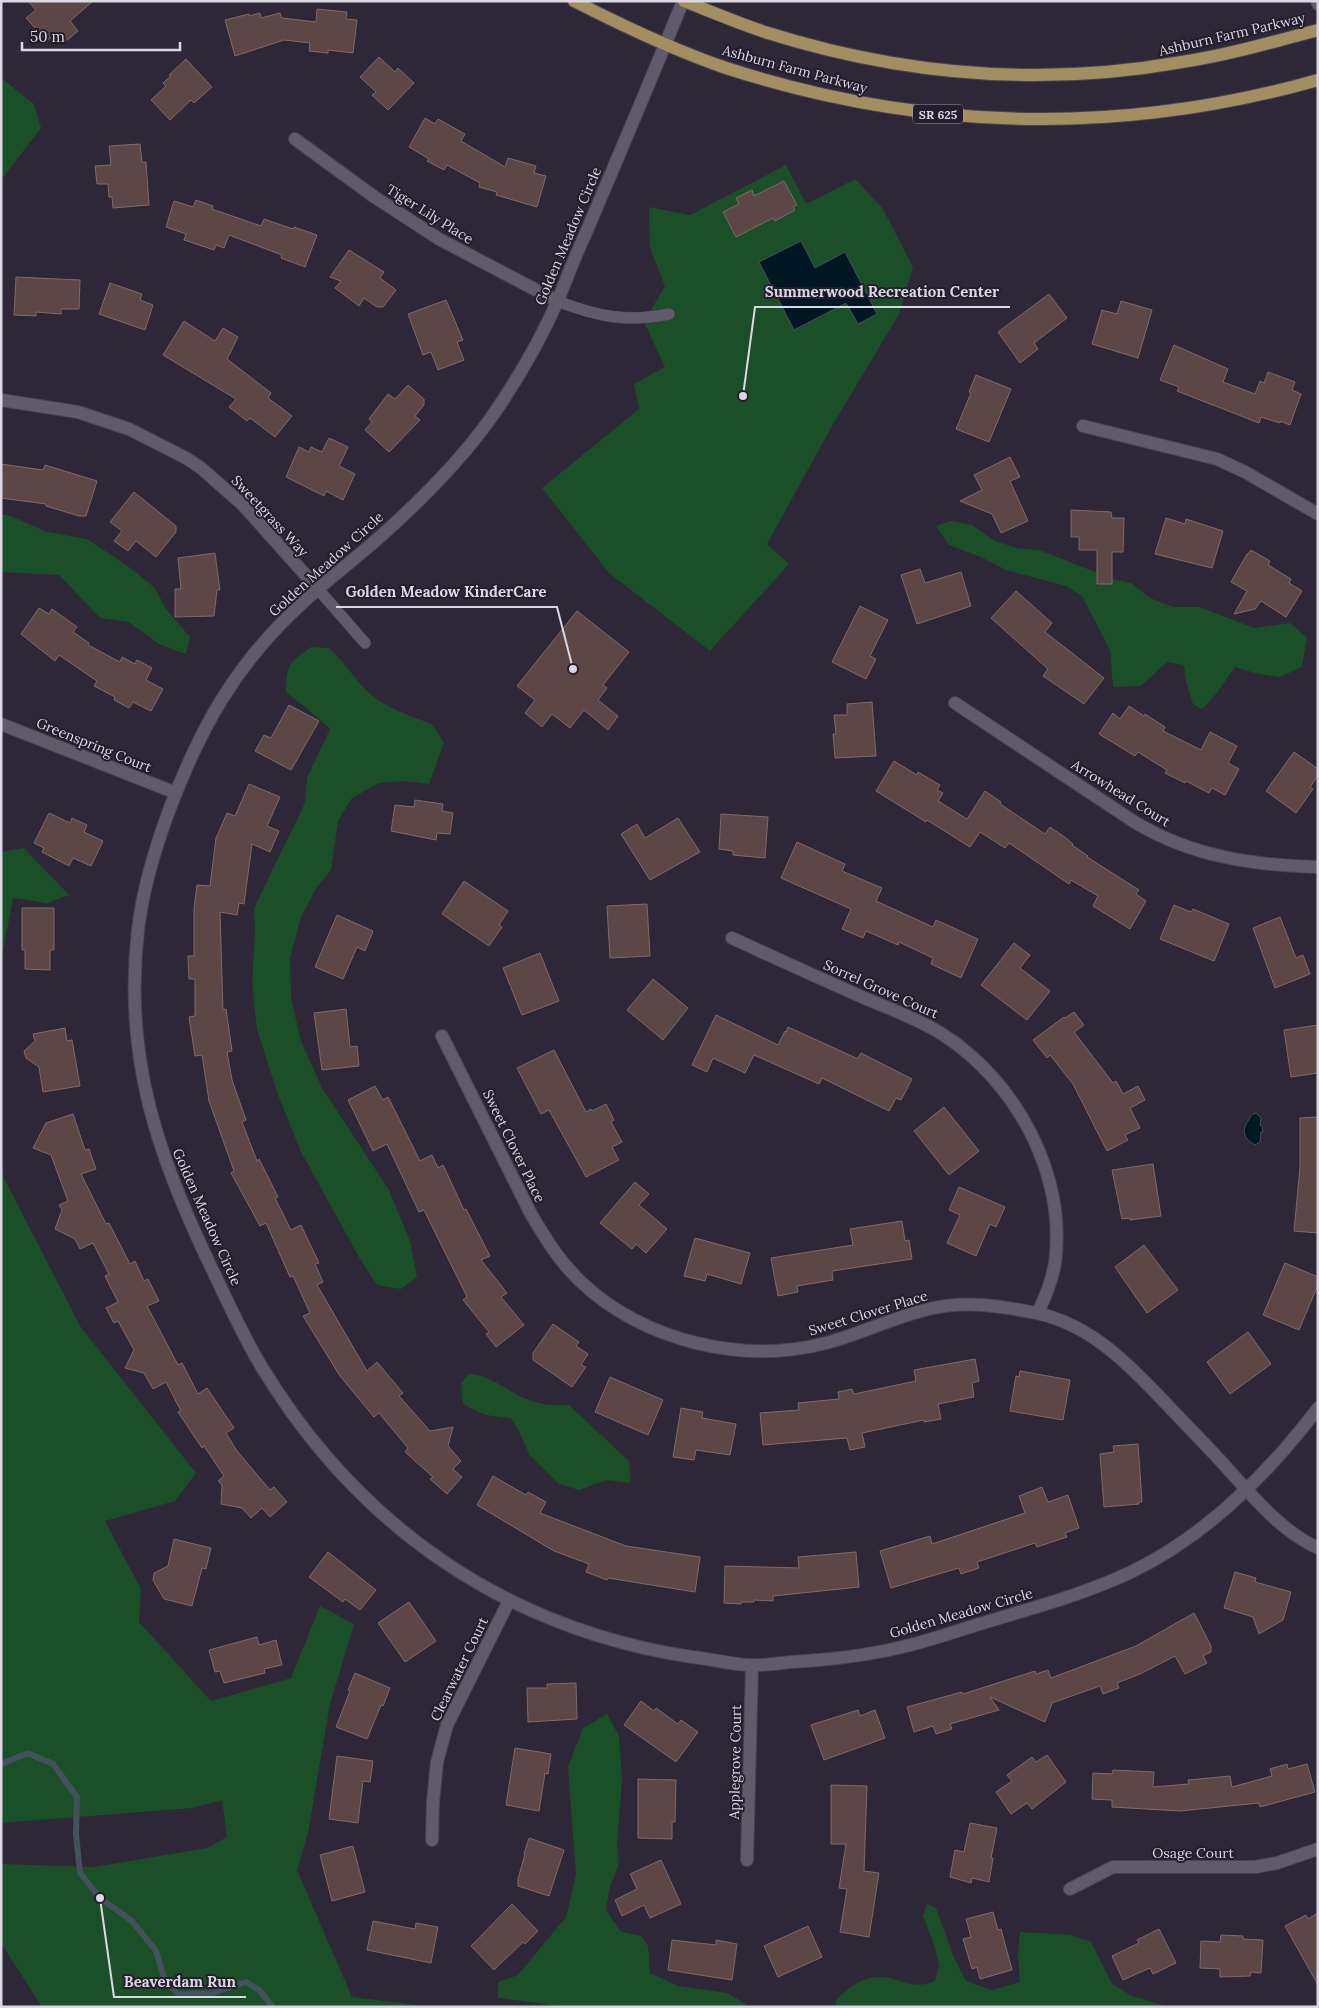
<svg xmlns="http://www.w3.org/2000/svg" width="1319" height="2008" viewBox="0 0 1319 2008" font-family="Lora,serif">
<rect width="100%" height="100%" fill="#2e2737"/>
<g fill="#1b4f27">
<polygon points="1,78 34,104 41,128 1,180"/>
<polygon points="786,165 806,204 855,179 883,209 913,267 899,314 832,426 767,544 789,564 710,651 609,573 542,488 639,409 634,384 665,367 644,322 665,286 650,248 649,207 690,215"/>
<polygon points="1,514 11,516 47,532 87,539 125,564 155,588 166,609 190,637 186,654 159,644 129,622 100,618 59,575 1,572"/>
<polygon points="950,521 972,525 995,541 1017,548 1039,550 1116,580 1131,583 1150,598 1173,607 1200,607 1254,628 1290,623 1307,638 1302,667 1280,677 1258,674 1235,667 1216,694 1202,709 1193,704 1186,681 1184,665 1167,662 1141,686 1113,687 1110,650 1082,596 1066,586 1006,570 981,557 949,545 936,526"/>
<path d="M311 647 329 648C342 660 351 673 362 686 380 706 407 715 432 724L444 743 429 784 404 781 379 783 352 798 338 821 331 870 317 887 301 917 290 958 291 998 301 1041 322 1088 389 1190 410 1241 417 1277 401 1289 377 1285 359 1257 301 1152 277 1092 257 1029 252 983 255 932 254 908 305 803 307 778 330 729 310 711 286 692C287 663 288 664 311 647Z"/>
<polygon points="24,848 69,895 47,903 13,898 1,962 1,852"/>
<polygon points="1,1156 4,1178 80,1326 196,1473 175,1501 105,1521 141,1589 139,1622 211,1701 291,1678 320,1606 354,1624 330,1704 308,1833 297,1870 352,1997 433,2007 42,2007 1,1943 1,1864 94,1867 207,1848 227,1837 222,1800 192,1808 1,1823"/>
<path d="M468 1374C494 1375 506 1392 529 1400 543 1405 555 1406 569 1405L629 1461 631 1483 606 1480 579 1490 559 1484 530 1456 519 1431 511 1418 485 1415 463 1404 461 1384Z"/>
<polygon points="607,1714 619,1736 622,1780 617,1843 619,1864 609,1890 606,1910 621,1932 642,1936 648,1946 650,1973 678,1986 728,1993 747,2005 742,2007 568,2007 498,1998 498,1982 518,1975 566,1917 576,1875 568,1767 583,1728"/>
<path d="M927 1904 936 1908 953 1955 966 1981 992 1990 1020 1982 1018 1953 1020 1932 1071 1935 1091 1942 1112 1984 1132 1996 1169 2007H837L835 2002C847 1988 862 1976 882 1977 902 1978 912 1991 935 1981L939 1966 934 1944 923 1916Z"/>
</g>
<g fill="#011723" stroke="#43515d">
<polygon points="801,241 815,268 845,252 877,314 858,324 846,303 794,330 759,262"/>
<path d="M1256 1113 1261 1118 1260 1125 1262 1126 1263 1132H1261L1260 1142 1255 1145C1244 1139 1241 1131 1248 1121 1251 1116 1250 1115 1256 1113Z"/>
</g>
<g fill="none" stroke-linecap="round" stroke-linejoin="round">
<polyline stroke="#43515d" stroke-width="6" points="1,1764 28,1753 53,1764 77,1797 76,1834 80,1873 100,1898 132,1921 156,1951 165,1981 178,1994 213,1993 246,1982 259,1990 273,2007"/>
</g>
<g fill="#5d4746" stroke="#816968">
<polygon points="28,1 93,1 70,21 78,31 66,41 58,32 47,41 26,18 36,10"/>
<polygon points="317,9 347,12 346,19 357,20 353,53 328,50 328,53 309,51 310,43 284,40 235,56 225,20 249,14 249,16 260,13 261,18 280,13 282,18 316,22"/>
<polygon points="379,57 395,72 398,68 414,83 388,110 372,95 376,92 360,77"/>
<polygon points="186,59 212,87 194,103 191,100 170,120 151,100 166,86 163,83 171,76 169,75"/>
<polygon points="425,118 435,124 438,119 465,134 461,141 505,167 508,158 536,166 534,173 546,176 537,207 496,195 497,192 479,187 480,183 447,165 444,170 427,161 429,159 409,147"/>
<polygon points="140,144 142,162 146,162 149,205 113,208 112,197 109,197 108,184 97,184 95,166 111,165 109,146"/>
<polygon points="784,181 797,205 793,207 795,210 775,221 773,218 736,237 723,212 739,204 736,198 752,190 754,196"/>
<polygon points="196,200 213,206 212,209 261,226 264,219 293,229 294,227 317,235 305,267 281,258 282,255 229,235 224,248 216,245 214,250 184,240 186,234 166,227 174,201 193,207"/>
<polygon points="349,250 384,272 380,278 396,290 383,307 377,307 364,298 359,306 335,288 341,281 330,277"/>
<polygon points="16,277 80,280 79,309 61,309 61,314 36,312 36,316 14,315"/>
<polygon points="110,283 142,294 140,300 153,305 145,330 99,314"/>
<polygon points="1049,294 1067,318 1034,343 1038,349 1020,363 998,332"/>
<polygon points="446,300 463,340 457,342 464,360 438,370 431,352 423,355 408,314"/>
<polygon points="1121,301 1152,310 1138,358 1092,344 1102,310 1117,314"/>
<polygon points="184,321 215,341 223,328 238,337 227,359 271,393 268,398 292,416 275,437 250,418 247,421 229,407 236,399 163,355"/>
<polygon points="1174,345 1228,369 1223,382 1255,394 1260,381 1264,383 1268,372 1295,382 1292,390 1301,394 1290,425 1280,421 1280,423 1261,417 1259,423 1177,391 1179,387 1160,380"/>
<polygon points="976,375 1011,389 989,442 956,429 971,393 969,392"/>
<polygon points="408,385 424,399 424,405 415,416 420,420 389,452 365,430 372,422 369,419 388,394 395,399"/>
<polygon points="329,438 348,447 339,466 355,474 343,500 326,491 324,496 286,477 299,447 309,452 311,447 322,452"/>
<polygon points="1010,457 1020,477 1010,481 1028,521 1001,533 992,514 960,501 982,490 974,475"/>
<polygon points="1,464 43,470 45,465 97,481 86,516 79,516 46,506 46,504 1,498"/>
<polygon points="134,492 176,526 176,532 156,557 136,541 128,551 114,541 122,531 110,522"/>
<polygon points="1071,510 1111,512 1112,518 1124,518 1123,552 1112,552 1112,584 1097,584 1097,550 1079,550 1079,537 1071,537"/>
<polygon points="1166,518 1185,524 1186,519 1223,531 1212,568 1155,554"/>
<polygon points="1251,550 1270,561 1268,565 1291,579 1289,583 1302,591 1286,617 1261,601 1255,609 1234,614 1247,591 1231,582 1247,554 1248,554"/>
<polygon points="215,553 220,590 217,590 214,616 175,617 175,589 181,589 178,558"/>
<polygon points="920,569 925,583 961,572 971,606 917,624 901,575"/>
<polygon points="1016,591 1052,623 1045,632 1104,678 1084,704 1043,676 1048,669 991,618"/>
<polygon points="860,606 888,620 870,656 876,659 866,679 832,662"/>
<polygon points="39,608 49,614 52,609 77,627 73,632 89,643 88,645 120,662 122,657 135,664 137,660 152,668 146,680 163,689 151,711 133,702 129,708 114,700 115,697 94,686 97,681 59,655 55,661 21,634"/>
<polygon points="577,611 629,652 603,685 607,688 598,700 618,716 608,730 584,710 570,728 552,714 542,727 525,713 535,700 517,686"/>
<polygon points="872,702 876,756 835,758 833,734 836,734 834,715 847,715 847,704"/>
<polygon points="289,705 319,721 291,770 255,751 264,735 271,738"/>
<polygon points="1129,706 1144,716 1145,714 1165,727 1163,731 1201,750 1210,732 1237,746 1228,763 1239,769 1225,795 1212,788 1209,793 1186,781 1185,783 1165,773 1167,770 1138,752 1135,756 1099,734 1113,713 1120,719"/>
<polygon points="1294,752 1318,769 1318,776 1310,787 1313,789 1296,813 1266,791"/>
<polygon points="894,761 917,775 918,772 940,785 937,790 943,793 938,801 967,819 985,791 1001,802 1000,804 1045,834 1050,827 1066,838 1073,844 1072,845 1088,856 1087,857 1139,890 1136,894 1146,901 1130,929 1093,906 1098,896 1071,880 1069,884 1009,843 1005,848 980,832 970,847 927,820 926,822 876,791"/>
<polygon points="249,784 280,797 267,826 279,831 270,852 252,844 244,904 239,903 237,915 220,912 223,1010 226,1009 232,1051 227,1052 232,1080 246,1120 242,1122 257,1161 259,1159 278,1197 275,1198 291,1230 301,1225 319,1263 315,1264 323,1282 317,1285 367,1371 377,1362 403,1393 399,1396 430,1431 453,1427 448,1446 461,1461 453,1469 462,1477 447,1494 430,1479 433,1477 405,1452 408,1448 379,1413 374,1417 340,1376 303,1316 310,1313 293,1276 290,1277 266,1223 260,1226 231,1173 234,1171 209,1101 202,1055 195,1056 189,1017 195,1016 195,979 189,979 188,956 194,956 194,909 197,885 210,886 216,838 227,813 235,816"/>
<polygon points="415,800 443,804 442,811 453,813 450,834 437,833 436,840 391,831 395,805 414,807"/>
<polygon points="49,813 70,823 72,818 87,825 84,832 103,841 91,866 73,858 69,866 42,852 44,848 34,843"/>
<polygon points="721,814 768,817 765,858 733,855 733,851 719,849"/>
<polygon points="678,818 700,852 650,880 621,834 637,824 645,838"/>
<polygon points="797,842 845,864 842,871 882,888 876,901 933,927 936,920 978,939 961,978 931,964 933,958 899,942 898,945 866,931 863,938 842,929 851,909 781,878"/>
<polygon points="464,881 508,911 499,925 502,927 489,946 442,914"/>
<polygon points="647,904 650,956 610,958 607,906"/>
<polygon points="1174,905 1191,912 1193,909 1229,924 1214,961 1160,939"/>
<polygon points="22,908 54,908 54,950 50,950 50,970 25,969 25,950 22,950"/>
<polygon points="337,915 373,931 365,951 357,947 343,979 315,967"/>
<polygon points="1280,917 1296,958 1303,955 1310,974 1275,988 1253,928"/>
<polygon points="1014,943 1030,955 1020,968 1050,991 1027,1020 981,985"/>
<polygon points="540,953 559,1001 522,1015 503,968"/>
<polygon points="653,979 688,1008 663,1040 627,1010"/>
<polygon points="346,1009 350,1047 357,1046 359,1066 322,1070 314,1013"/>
<polygon points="1074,1012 1084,1025 1074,1032 1113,1083 1116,1081 1123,1094 1138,1086 1145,1100 1130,1108 1140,1128 1125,1135 1128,1140 1107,1151 1073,1084 1050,1055 1047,1058 1033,1040 1064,1017 1065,1018"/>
<polygon points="716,1015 778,1045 785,1031 786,1032 788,1027 856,1058 858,1058 861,1053 912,1079 901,1100 896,1098 889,1111 822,1078 819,1084 754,1055 745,1073 713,1058 707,1072 692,1065"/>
<polygon points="1318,1025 1318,1073 1291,1077 1284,1030"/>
<polygon points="65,1028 67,1041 72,1040 80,1086 43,1092 39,1067 26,1058 24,1051 35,1041 33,1034"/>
<polygon points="554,1050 586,1112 591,1109 592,1111 606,1104 614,1120 611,1122 622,1142 612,1147 619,1160 586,1177 549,1110 541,1114 517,1068"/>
<polygon points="375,1086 383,1100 388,1097 420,1161 432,1155 438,1168 443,1165 464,1210 466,1209 490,1256 481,1260 507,1293 501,1297 524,1325 496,1347 486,1334 489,1332 463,1300 467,1297 424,1210 419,1212 387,1144 373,1151 348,1100"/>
<polygon points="944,1107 979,1151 949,1175 914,1131"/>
<polygon points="73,1114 85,1150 89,1149 96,1169 81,1174 106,1224 109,1223 130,1264 135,1261 144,1281 148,1279 159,1301 147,1306 178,1365 182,1363 198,1394 207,1388 234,1428 226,1433 237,1451 270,1490 274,1487 287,1502 270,1517 262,1508 251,1518 242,1508 221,1504 222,1485 218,1481 224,1476 204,1446 202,1448 178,1412 181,1411 166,1382 153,1389 144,1373 125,1368 134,1350 118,1321 114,1323 106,1308 118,1302 105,1276 109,1274 93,1243 80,1249 75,1239 55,1229 62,1210 59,1205 68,1201 51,1155 33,1148 46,1123"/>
<polygon points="1318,1117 1318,1233 1294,1231 1300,1167 1300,1118"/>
<polygon points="1153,1164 1161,1216 1130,1220 1130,1218 1122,1219 1112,1170"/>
<polygon points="635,1182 649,1194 639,1205 667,1229 646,1253 636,1244 632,1249 600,1223"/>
<polygon points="959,1187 1005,1207 996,1227 990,1224 976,1256 947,1243 960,1215 949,1210"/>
<polygon points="902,1221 905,1241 909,1240 912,1259 832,1271 833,1280 797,1286 798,1292 778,1296 771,1258 853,1245 850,1229"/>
<polygon points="695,1238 750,1253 741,1284 707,1274 705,1281 684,1276"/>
<polygon points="1144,1245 1178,1290 1147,1313 1115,1267"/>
<polygon points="1285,1263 1318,1277 1318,1285 1299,1330 1263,1315"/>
<polygon points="553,1324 579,1342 576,1346 588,1354 581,1365 586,1367 572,1387 533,1360 533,1353"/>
<polygon points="1248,1332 1271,1364 1230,1394 1207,1362"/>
<polygon points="975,1359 979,1381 972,1383 974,1397 938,1404 941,1419 924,1422 924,1420 862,1433 865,1447 850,1450 847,1438 763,1445 760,1413 799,1410 798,1403 839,1399 838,1392 852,1389 854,1394 916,1381 914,1370"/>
<polygon points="1020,1371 1070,1380 1063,1420 1010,1411 1016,1376 1019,1377"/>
<polygon points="610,1377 663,1400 648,1435 595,1412"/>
<polygon points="681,1408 703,1412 702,1418 736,1424 730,1455 696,1450 694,1460 673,1457"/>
<polygon points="1138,1444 1142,1502 1139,1502 1139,1504 1104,1507 1100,1454 1114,1452 1113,1446"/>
<polygon points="493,1476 526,1495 528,1492 546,1502 540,1513 626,1546 700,1557 695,1592 608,1578 607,1580 586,1572 589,1564 554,1551 477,1505"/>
<polygon points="1042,1487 1048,1502 1068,1495 1079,1528 1065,1533 1067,1537 1037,1547 1035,1543 977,1562 979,1568 961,1574 959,1568 891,1588 880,1551 930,1536 932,1544 1025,1513 1019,1496"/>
<polygon points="174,1539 211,1548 206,1569 202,1568 192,1606 164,1599 153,1580 154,1573 168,1566"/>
<polygon points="328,1552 376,1590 360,1610 345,1599 343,1602 309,1577"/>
<polygon points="856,1552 859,1587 773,1596 773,1601 754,1600 754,1602 741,1602 741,1604 724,1603 725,1566 799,1568 798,1557"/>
<polygon points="1235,1572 1256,1578 1255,1582 1291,1592 1283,1620 1259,1634 1253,1617 1224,1608"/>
<polygon points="409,1602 436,1641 405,1662 378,1623"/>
<polygon points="1194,1613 1211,1646 1211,1652 1203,1656 1207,1663 1185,1674 1175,1656 1140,1674 1117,1683 1119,1688 1103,1694 1100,1686 1052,1703 1045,1722 990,1697 999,1710 950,1724 952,1729 936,1734 933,1726 914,1732 907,1707 962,1692 963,1694 1035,1671 1036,1674 1048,1670 1051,1678 1136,1646"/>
<polygon points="257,1637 259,1645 276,1640 282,1665 264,1669 265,1673 224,1683 220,1671 215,1672 209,1650"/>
<polygon points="355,1673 390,1688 383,1706 381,1705 367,1739 336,1727 350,1691 348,1690"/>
<polygon points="576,1683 577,1719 528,1722 527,1688 547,1688 547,1684"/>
<polygon points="641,1701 654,1711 656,1708 678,1724 681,1720 698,1732 676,1762 624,1725"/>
<polygon points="858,1710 860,1716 875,1710 885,1738 824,1760 811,1725"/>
<polygon points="515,1748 551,1754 548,1774 545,1773 539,1811 506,1805"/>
<polygon points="1047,1755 1066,1782 1032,1809 1027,1803 1011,1814 996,1792 1012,1781 1007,1775 1032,1757 1036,1762"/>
<polygon points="337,1756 373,1761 370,1782 363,1781 358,1823 329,1819"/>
<polygon points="1287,1764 1288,1769 1307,1764 1315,1792 1260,1807 1259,1803 1180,1811 1112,1807 1112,1800 1092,1799 1093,1773 1112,1774 1113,1770 1154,1772 1153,1787 1189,1784 1188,1780 1230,1776 1232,1787 1272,1776 1270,1769"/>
<polygon points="638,1779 676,1780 675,1822 672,1822 672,1839 638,1838"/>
<polygon points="831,1785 867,1786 864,1871 879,1873 869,1937 840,1932 847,1889 839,1888 846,1844 831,1844"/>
<polygon points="970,1823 997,1828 991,1858 993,1858 989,1882 972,1878 971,1883 950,1877 955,1850 964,1852"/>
<polygon points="529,1838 564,1850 549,1896 518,1886 518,1879 525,1854 524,1854"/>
<polygon points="353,1846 365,1892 332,1901 320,1855"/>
<polygon points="661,1860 681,1904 650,1918 644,1905 622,1916 615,1900 637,1889 630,1874"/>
<polygon points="512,1904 538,1931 525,1944 523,1942 494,1970 471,1946"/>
<polygon points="993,1912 998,1930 1001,1929 1012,1970 980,1979 977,1967 972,1969 963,1939 971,1937 966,1919"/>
<polygon points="1318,1913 1318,1985 1285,1926 1306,1915 1308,1919"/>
<polygon points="373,1921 415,1929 416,1923 438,1927 431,1963 367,1950"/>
<polygon points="808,1926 822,1957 778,1977 764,1946"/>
<polygon points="1159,1929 1176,1963 1153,1974 1150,1968 1123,1980 1112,1956 1139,1943 1137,1940"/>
<polygon points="1221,1935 1243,1936 1243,1939 1263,1940 1261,1973 1251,1972 1250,1976 1220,1977 1220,1969 1200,1968 1201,1941 1220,1942"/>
<polygon points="672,1940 716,1945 716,1940 737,1944 732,1980 668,1970"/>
</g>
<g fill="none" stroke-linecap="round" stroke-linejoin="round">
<g stroke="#494451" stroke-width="12">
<g id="service">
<path d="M557 301C597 316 626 323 669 314"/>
<polyline points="318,589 365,643"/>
</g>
</g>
<g stroke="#494451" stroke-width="14">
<g id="minor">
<path d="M683 1C651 80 618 157 585 235 575 256 567 278 558 300 539 343 515 384 488 422 458 463 420 501 382 535 354 560 324 582 297 608 234 667 200 729 170 808 155 848 143 887 138 930 123 1057 158 1157 212 1269 228 1302 243 1337 263 1369 360 1528 507 1629 692 1657 711 1659 730 1664 748 1665 762 1666 776 1664 790 1662 827 1660 865 1656 902 1647 929 1641 956 1631 983 1623 1032 1608 1082 1595 1129 1573 1205 1537 1268 1474 1318 1408"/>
<polyline points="1317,1 1318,4"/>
<polyline points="295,139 373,196 439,239 557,301"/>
<polyline points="1,400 78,412 129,429 186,458 201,468 243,505 318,589"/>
<polyline points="1083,426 1217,459 1245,472 1318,514"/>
<path d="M955 703 1136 823C1194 857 1252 865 1318 867"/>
<polyline points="1,724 176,793"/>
<path d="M732 938C775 958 817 977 860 996 887 1008 917 1018 942 1034 1016 1081 1067 1175 1055 1263 1052 1281 1045 1297 1038 1313"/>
<path d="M442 1036 531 1214C545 1238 560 1262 581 1282 644 1341 743 1365 826 1343 861 1334 894 1317 929 1309 965 1300 1001 1306 1036 1313 1095 1325 1136 1372 1175 1413 1192 1431 1210 1449 1227 1468 1253 1497 1282 1532 1318 1548"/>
<polyline points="432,1840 433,1802 437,1762 447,1725 509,1601"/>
<polyline points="747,1860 752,1665"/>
<polyline points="1070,1889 1113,1867 1255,1867 1277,1863 1318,1849"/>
</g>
</g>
<g stroke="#494451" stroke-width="14">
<g id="primary">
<path d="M574 1C623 26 673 50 726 68 921 131 1120 136 1318 80"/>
<path d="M684 1C712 12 740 24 768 33 905 76 1041 87 1182 62 1228 55 1273 42 1318 30"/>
</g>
</g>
<use href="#service" stroke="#615a6c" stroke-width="11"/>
<use href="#minor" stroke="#615a6c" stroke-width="12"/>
<use href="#primary" stroke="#a38e61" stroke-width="12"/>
</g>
<g text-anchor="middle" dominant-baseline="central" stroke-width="4" stroke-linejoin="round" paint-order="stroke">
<rect fill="#241d2d" stroke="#a5a0ac" stroke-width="1" x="913" y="104.5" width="50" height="19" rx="4"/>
<g font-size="12" font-weight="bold" fill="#dcd8e3">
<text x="938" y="114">SR 625</text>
</g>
<g font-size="14" fill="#dcd8e3" stroke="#241d2d">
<text transform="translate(1232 34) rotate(-13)">Ashburn Farm Parkway</text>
<text transform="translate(795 69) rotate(15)">Ashburn Farm Parkway</text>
<text transform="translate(430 214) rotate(32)">Tiger Lily Place</text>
<text transform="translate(568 236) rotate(-67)">Golden Meadow Circle</text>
<text transform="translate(270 516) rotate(47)">Sweetgrass Way</text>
<text transform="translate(326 564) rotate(-42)">Golden Meadow Circle</text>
<text transform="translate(94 745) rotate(22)">Greenspring Court</text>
<text transform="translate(1121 793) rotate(32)">Arrowhead Court</text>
<text transform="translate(881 989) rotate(24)">Sorrel Grove Court</text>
<text transform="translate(514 1146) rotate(64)">Sweet Clover Place</text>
<text transform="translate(207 1217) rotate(66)">Golden Meadow Circle</text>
<text transform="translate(868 1313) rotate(-17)">Sweet Clover Place</text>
<text transform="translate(961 1613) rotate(-16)">Golden Meadow Circle</text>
<text transform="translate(459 1669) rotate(-64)">Clearwater Court</text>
<text transform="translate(735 1762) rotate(-89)">Applegrove Court</text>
<text x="1193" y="1853">Osage Court</text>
</g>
</g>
<path fill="none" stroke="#dcd8e3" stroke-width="2" d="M743 396L755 307H1010M573 669L557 607H336M100 1898L114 1997H246"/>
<g fill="#dcd8e3" stroke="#241d2d" stroke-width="2">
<circle cx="743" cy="396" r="5"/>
<circle cx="573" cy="669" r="5"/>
<circle cx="100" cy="1898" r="5"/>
</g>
<g font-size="15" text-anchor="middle" font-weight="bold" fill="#dcd8e3" stroke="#241d2d" stroke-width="4" stroke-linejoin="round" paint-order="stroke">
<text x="882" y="297">Summerwood Recreation Center</text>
<text x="446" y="597">Golden Meadow KinderCare</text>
<text x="180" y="1987">Beaverdam Run</text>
</g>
<rect width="1319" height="2008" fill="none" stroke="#dcd8e3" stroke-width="5"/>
<path d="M22 42v8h158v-8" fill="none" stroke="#dcd8e3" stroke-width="2.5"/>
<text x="30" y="42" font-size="15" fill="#dcd8e3" stroke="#241d2d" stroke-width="4" paint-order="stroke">50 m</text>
</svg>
